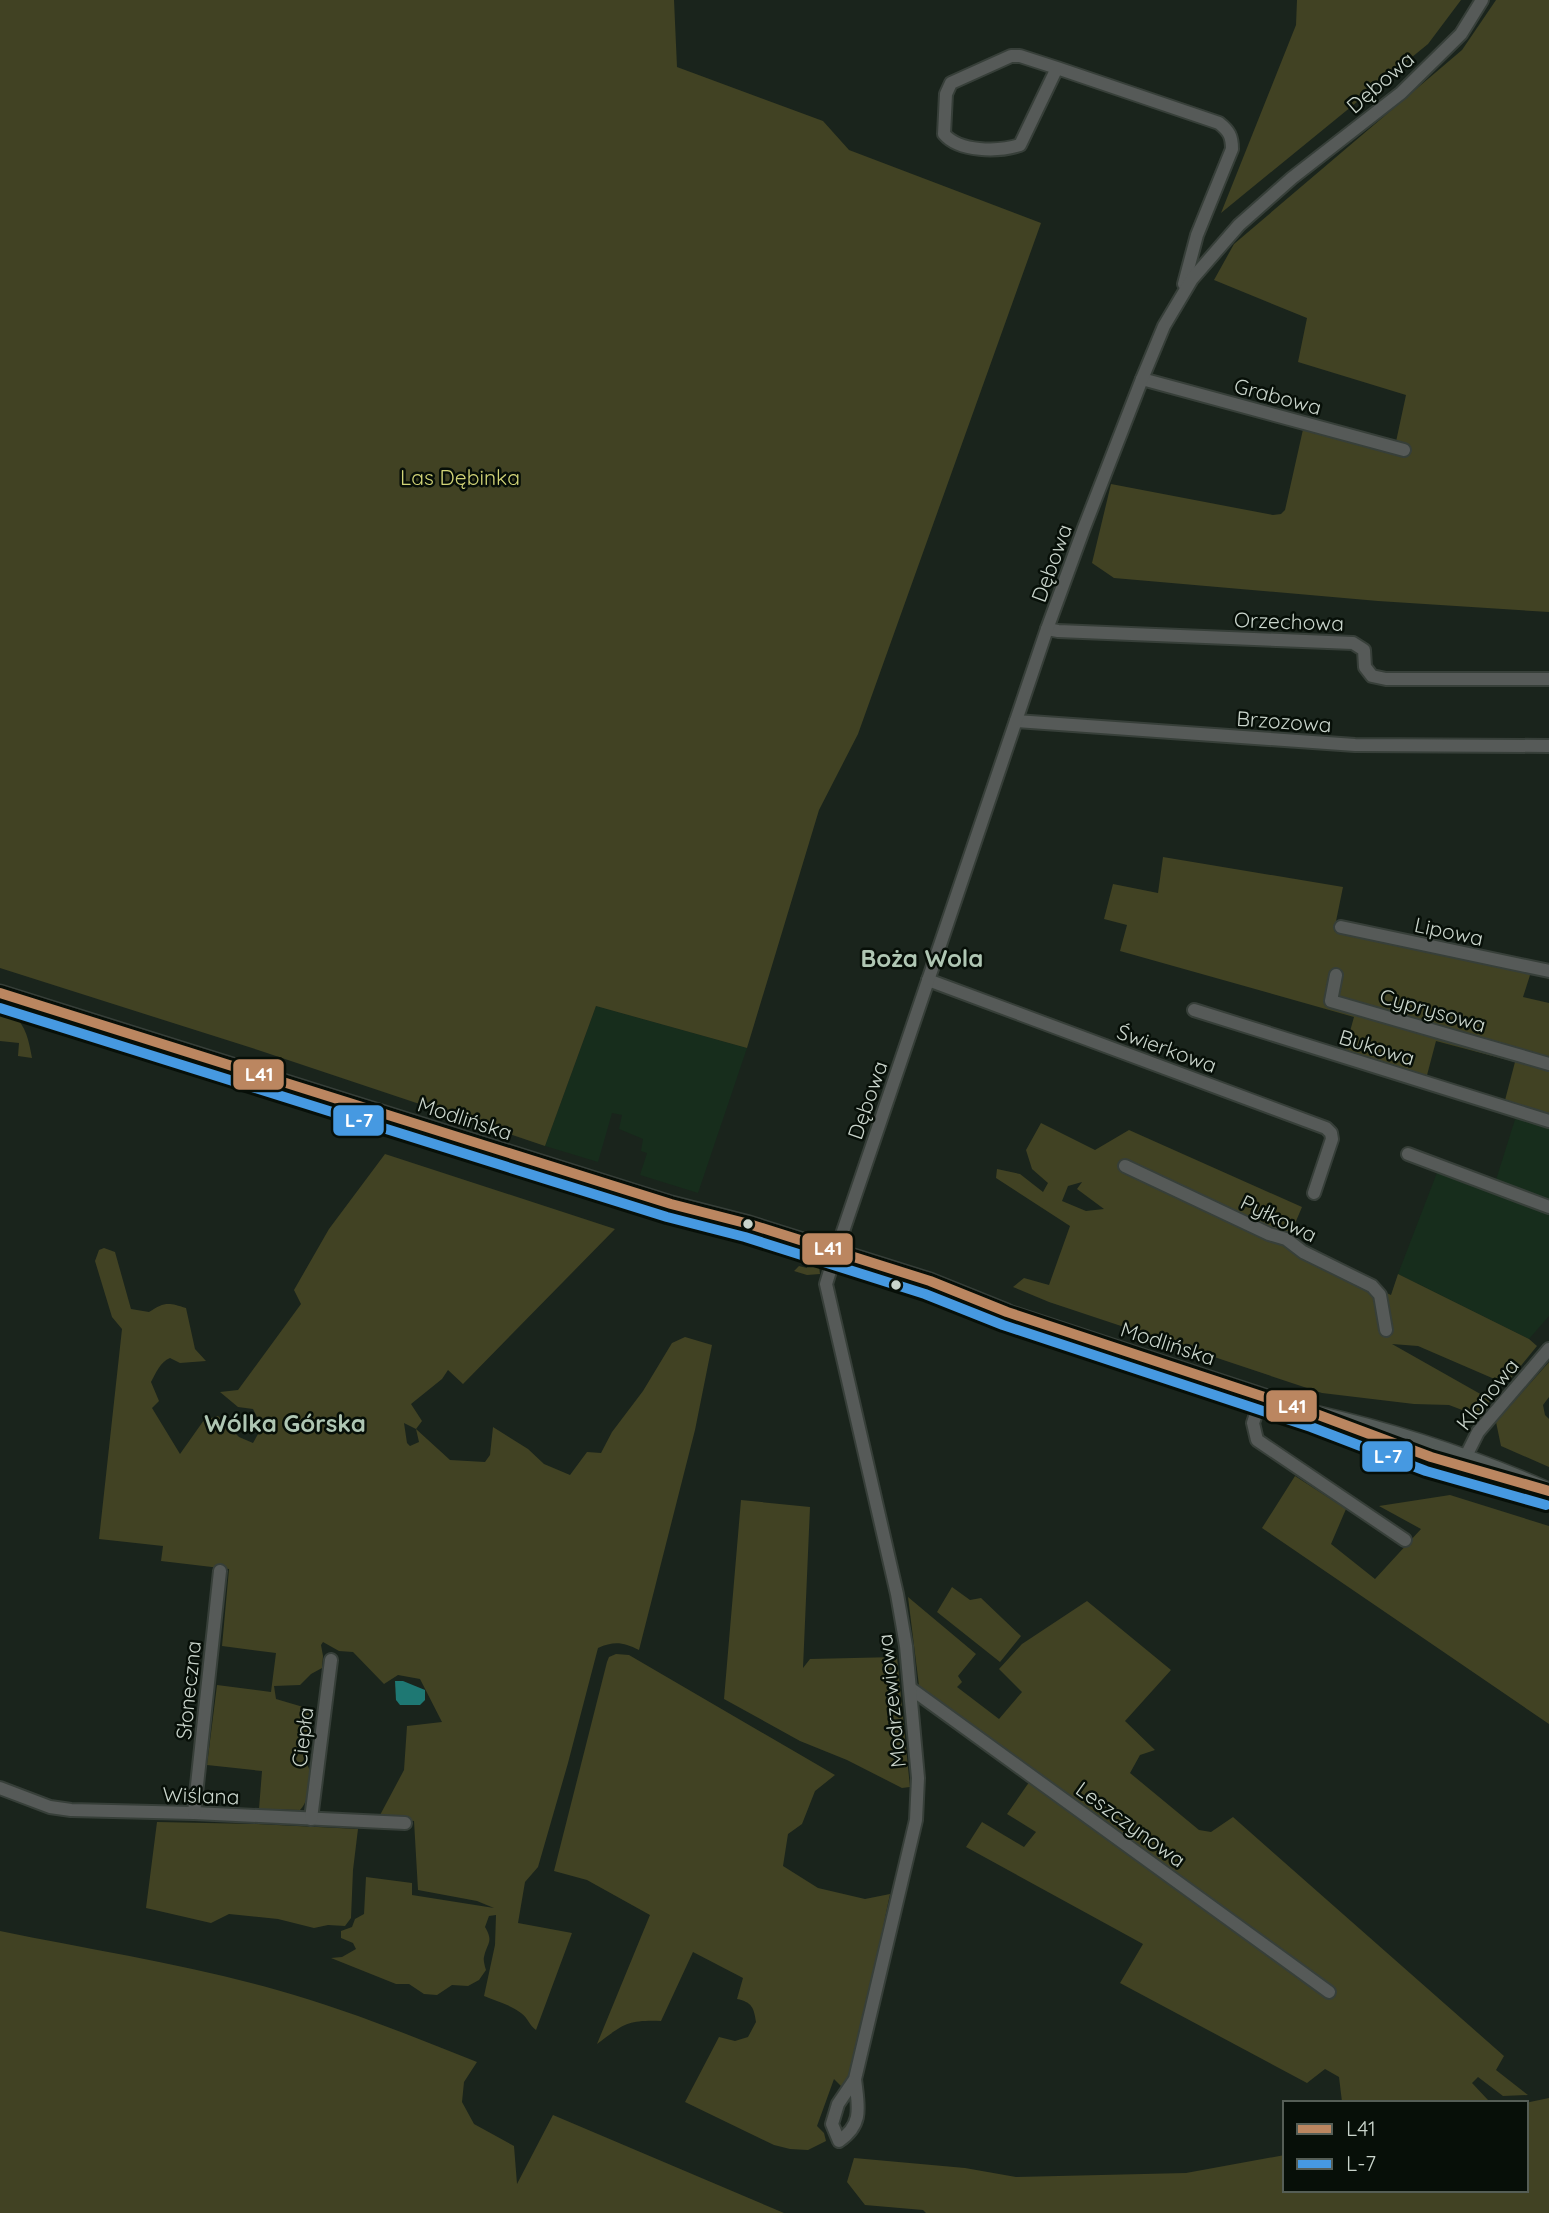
<svg xmlns="http://www.w3.org/2000/svg" width="1549" height="2213" viewBox="0 0 1549 2213" font-family="Quicksand,sans-serif">
<rect width="100%" height="100%" fill="#1a241c"/>
<g fill="#172d1c">
<polygon points="596,1006 747,1048 698,1193 640,1175 647,1153 641,1151 643,1139 619,1129 622,1115 612,1113 598,1162 545,1146"/>
<polygon points="1517,1113 1549,1123 1549,1203 1495,1183"/>
<polygon points="1438,1170 1549,1212 1549,1316 1529,1339 1398,1274"/>
</g>
<g fill="#414223" fill-rule="evenodd">
<polygon points="0,0 674,0 677,67 823,121 849,150 1041,223 858,734 819,810 747,1048 596,1006 545,1146 258,1050 0,968"/>
<polygon points="1297,0 1461,0 1428,44 1221,213 1296,25"/>
<polygon points="1496,0 1549,0 1549,612 1378,601 1114,578 1092,563 1111,484 1273,515 1281,514 1285,510 1304,425 1394,451 1406,395 1298,362 1307,318 1214,280 1234,244 1462,50"/>
<polygon points="1163,857 1343,887 1334,931 1531,972 1523,997 1549,1003 1549,1117 1504,1104 1515,1062 1436,1041 1426,1079 1344,1053 1354,1017 1120,951 1127,925 1104,919 1113,884 1158,893"/>
<path d="M0 1009C24 1016 28 1036 32 1058L18 1056 19 1043 0 1041Z"/>
<path d="M1041 1123 1095 1150 1129 1130 1302 1207 1285 1247 1391 1295 1398 1274 1529 1339 1537 1346 1506 1384 1418 1346 1392 1344 1491 1400 1478 1416 1449 1405 1414 1404 1322 1393 1049 1302 1013 1287 1024 1278 1049 1285 1070 1226 996 1178 997 1169 1020 1174 1043 1192 1048 1183 1032 1169 1026 1150ZM1082 1182 1077 1189 1104 1209 1086 1211 1062 1201 1068 1186Z"/>
<path d="M385 1154 615 1229 463 1384 448 1370 442 1379 411 1404 422 1421 416 1429 450 1460 485 1462 490 1455 493 1427 528 1449 544 1464 570 1475 587 1452 601 1453 612 1432 643 1391 672 1343 685 1337 712 1345 695 1430 639 1650C623 1642 614 1641 598 1648L568 1763 538 1867 525 1882 518 1923 572 1933 536 2030C529 2025 528 2018 521 2013 511 2005 496 2001 484 1996L495 1945 496 1915 489 1916 485 1927C494 1942 487 1943 484 1957 483 1960 485 1967 486 1970L479 1980 468 1986 452 1985 437 1995 424 1994 409 1984H396L331 1958 342 1957 356 1949 353 1943 341 1938V1931L352 1927 355 1919 364 1914 366 1877 412 1883V1895L494 1908 477 1901 418 1890 414 1821 379 1817 404 1770 407 1726 442 1722 420 1679 398 1675 384 1684 353 1652 339 1651 323 1642 321 1645 323 1656 322 1668 311 1674 300 1685 274 1686 276 1699 310 1709C308 1726 308 1742 306 1759 306 1765 310 1768 311 1774 312 1783 307 1804 300 1810L259 1809 262 1771 207 1765 217 1685 271 1692 276 1653 222 1646 229 1569 161 1561 163 1546 99 1539 122 1329 112 1317 95 1261 99 1250 104 1248 115 1252 131 1309 149 1312C164 1302 168 1302 186 1308L195 1349 206 1361 180 1363 170 1358C160 1362 156 1373 151 1382L159 1401 152 1408 180 1454 204 1420 218 1416 239 1437 253 1443 262 1427 253 1409 238 1407 220 1392 238 1390 301 1304 294 1290 329 1229ZM404 1423 416 1429 419 1442 410 1446 407 1443Z"/>
<polygon points="724,1230 803,1254 801,1259 739,1240 719,1237 718,1233"/>
<polygon points="807,1259 819,1266 820,1274 807,1275 794,1271 799,1266 807,1268 809,1262"/>
<polygon points="1549,1362 1549,1397 1543,1405 1545,1415 1549,1419 1549,1467 1501,1446 1496,1422"/>
<polygon points="1295,1476 1346,1509 1331,1544 1375,1579 1421,1529 1379,1506 1450,1495 1549,1526 1549,1724 1262,1528"/>
<polygon points="741,1500 810,1507 803,1668 810,1659 897,1657 910,1787 902,1788 847,1760 800,1741 724,1699"/>
<polygon points="952,1587 970,1600 981,1598 1021,1636 1000,1662 937,1612"/>
<polygon points="908,1597 976,1654 958,1676 962,1682 957,1687 999,1719 1022,1692 999,1669 1022,1644 1087,1601 1171,1670 1125,1721 1155,1750 1140,1755 1130,1773 1199,1830 1211,1832 1233,1817 1504,2056 1496,2070 1528,2095 1503,2096 1478,2077 1472,2083 1488,2100 1478,2103 1446,2101 1344,2103 1342,2102 1339,2077 1325,2069 1307,2083 1120,1983 1143,1944 966,1847 982,1822 1024,1847 1036,1832 1007,1814 1032,1778 920,1694"/>
<path d="M616 1654 629 1655 835 1775 815 1791 802 1824 788 1834 783 1866 818 1888 865 1899 890 1894 855 2062 843 2088 834 2079 817 2126 824 2133 826 2141 808 2150 790 2149 774 2145 685 2102 719 2037 735 2041 748 2037 756 2022C754 2008 752 2002 737 1999L743 1978 693 1952 661 2021C627 2020 624 2024 597 2044L650 1915 587 1880 554 1871 607 1662 609 1657Z"/>
<polygon points="157,1822 257,1824 358,1829 353,1870 351,1918 345,1926 328,1925 314,1928 278,1919 229,1914 211,1923 146,1908"/>
<path d="M0 1931C92 1950 186 1964 277 1990 345 2009 412 2036 477 2062L464 2082 462 2102 474 2124 514 2146 517 2184 553 2115 784 2213H0Z"/>
<polygon points="1549,2098 1549,2213 926,2213 923,2210 865,2205 847,2182 854,2158 965,2168 1016,2177 1186,2173 1285,2155 1285,2190 1526,2190 1526,2103 1525,2103"/>
</g>
<polygon fill="#1e7873" points="395,1681 403,1681 425,1690 425,1700 420,1705 400,1705 396,1700"/>
<g fill="none" stroke-linecap="round" stroke-linejoin="round">
<g stroke="#373f39" stroke-width="16">
<g id="minor">
<path d="M1057 68 1020 56H1011L951 83 946 94 944 134C959 152 998 152 1020 145L1057 68 1219 123C1229 131 1232 136 1232 149L1197 235 1184 284"/>
<polyline points="1142,379 1404,450"/>
<polyline points="1047,629 1058,631 1353,643 1364,650 1365,667 1372,676 1386,679 1549,679"/>
<polyline points="1016,721 1355,745 1549,746"/>
<polyline points="1341,927 1549,971"/>
<polyline points="1336,975 1331,1001 1549,1064"/>
<polyline points="928,980 1326,1128 1331,1133 1332,1139 1314,1193"/>
<polyline points="1194,1010 1549,1121"/>
<polyline points="1408,1154 1549,1207"/>
<polyline points="1125,1166 1269,1234 1286,1239 1303,1252 1372,1286 1380,1295 1386,1330"/>
<polyline points="1262,1396 1253,1423 1257,1440 1405,1540"/>
<polyline points="1461,1466 1478,1432 1549,1349"/>
<polyline points="910,1688 1329,1992"/>
<polyline points="0,1788 50,1807 71,1810 194,1813 405,1823"/>
<polyline points="194,1813 220,1571"/>
<polyline points="311,1819 331,1660"/>
<path d="M855 2079 838 2104 832 2124 839 2141C864 2124 858 2106 855 2079L916 1820 918 1778 906 1646 897 1594 826 1284 833 1261 1047 629 1084 528 1142 379 1164 326 1192 279 1239 225 1292 178 1401 93 1461 34 1482 0"/>
</g>
</g>
<g stroke="#373f39" stroke-width="19">
<g id="major">
<polyline points="0,993 671,1204 749,1224 930,1281 1007,1312"/>
<path d="M999 1310 1316 1414C1396 1432 1474 1458 1549 1491"/>
</g>
</g>
<use href="#minor" stroke="#565a58" stroke-width="12"/>
<use href="#major" stroke="#545b58" stroke-width="16"/>
<g stroke="#070f08" stroke-width="16">
<polyline id="bus-1" points="0,993 671,1204 749,1224 930,1281 1007,1312 1316,1414 1431,1457 1549,1491"/>
</g>
<g stroke="#070f08" stroke-width="16">
<polyline id="bus-2" points="0,1008 667,1217 745,1237 925,1294 1003,1325 1311,1427 1426,1471 1546,1505"/>
</g>
<use href="#bus-1" stroke="#bb8660" stroke-width="10"/>
<use href="#bus-2" stroke="#4699e1" stroke-width="10"/>
</g>
<g fill="#cad5cc" stroke="#070f08" stroke-width="2.5">
<circle cx="748" cy="1224" r="6"/>
<circle cx="896" cy="1285" r="6"/>
</g>
<g text-anchor="middle" dominant-baseline="central" stroke-width="5" stroke-linejoin="round" paint-order="stroke">
<g font-size="21" fill="#cad5cc" stroke="#070f08">
<text transform="translate(1380 82) rotate(-41)">Dębowa</text>
<text transform="translate(1278 396) rotate(15)">Grabowa</text>
<text transform="translate(1051 563) rotate(-70)">Dębowa</text>
<text transform="translate(1289 621) rotate(2)">Orzechowa</text>
<text transform="translate(1284 721) rotate(4)">Brzozowa</text>
<text transform="translate(1449 931) rotate(12)">Lipowa</text>
<text transform="translate(1433 1010) rotate(16)">Cyprysowa</text>
<text transform="translate(1377 1047) rotate(17)">Bukowa</text>
<text transform="translate(1167 1048) rotate(20)">Świerkowa</text>
<text transform="translate(867 1100) rotate(-71)">Dębowa</text>
<text transform="translate(465 1118) rotate(18)">Modlińska</text>
<text transform="translate(1279 1218) rotate(26)">Pyłkowa</text>
<text transform="translate(1168 1343) rotate(18)">Modlińska</text>
<text transform="translate(1487 1394) rotate(-51)">Klonowa</text>
<text transform="translate(188 1690) rotate(-84)">Słoneczna</text>
<text transform="translate(891 1701) rotate(-96)">Modrzewiowa</text>
<text transform="translate(302 1737) rotate(-83)">Ciepła</text>
<text transform="translate(201 1795) rotate(2)">Wiślana</text>
<text transform="translate(1131 1824) rotate(36)">Leszczynowa</text>
</g>
<g font-size="21" fill="#d3d578" stroke="#070f08">
<text x="460" y="477">Las Dębinka</text>
</g>
<g font-size="24" font-weight="bold" fill="#afc6b3" stroke="#070f08">
<text x="922" y="958">Boża Wola</text>
<text x="285" y="1423">Wólka Górska</text>
</g>
</g>
<g stroke="#070f08" stroke-width="2.5">
<rect x="232" y="1058" width="53" height="33" rx="7" fill="#bb8660"/>
<rect x="332" y="1104" width="53" height="33" rx="7" fill="#4699e1"/>
<rect x="801" y="1232" width="53" height="34" rx="7" fill="#bb8660"/>
<rect x="1265" y="1389" width="53" height="34" rx="7" fill="#bb8660"/>
<rect x="1361" y="1440" width="53" height="33" rx="7" fill="#4699e1"/>
</g>
<g font-size="19" text-anchor="middle" font-weight="bold" fill="#fff">
<text x="259" y="1081">L41</text>
<text x="359" y="1127">L-7</text>
<text x="828" y="1255">L41</text>
<text x="1292" y="1413">L41</text>
<text x="1388" y="1463">L-7</text>
</g>
<rect x="1283" y="2101" width="245" height="91" fill="#070f08" stroke="#555e56" stroke-width="2"/>
<rect x="1297" y="2124" width="35" height="10" fill="#bb8660" stroke="#555e56" stroke-width="2"/>
<text x="1346" y="2136" font-size="21" fill="#cad5cc">L41</text>
<rect x="1297" y="2159" width="35" height="10" fill="#4699e1" stroke="#555e56" stroke-width="2"/>
<text x="1346" y="2171" font-size="21" fill="#cad5cc">L-7</text>
</svg>
